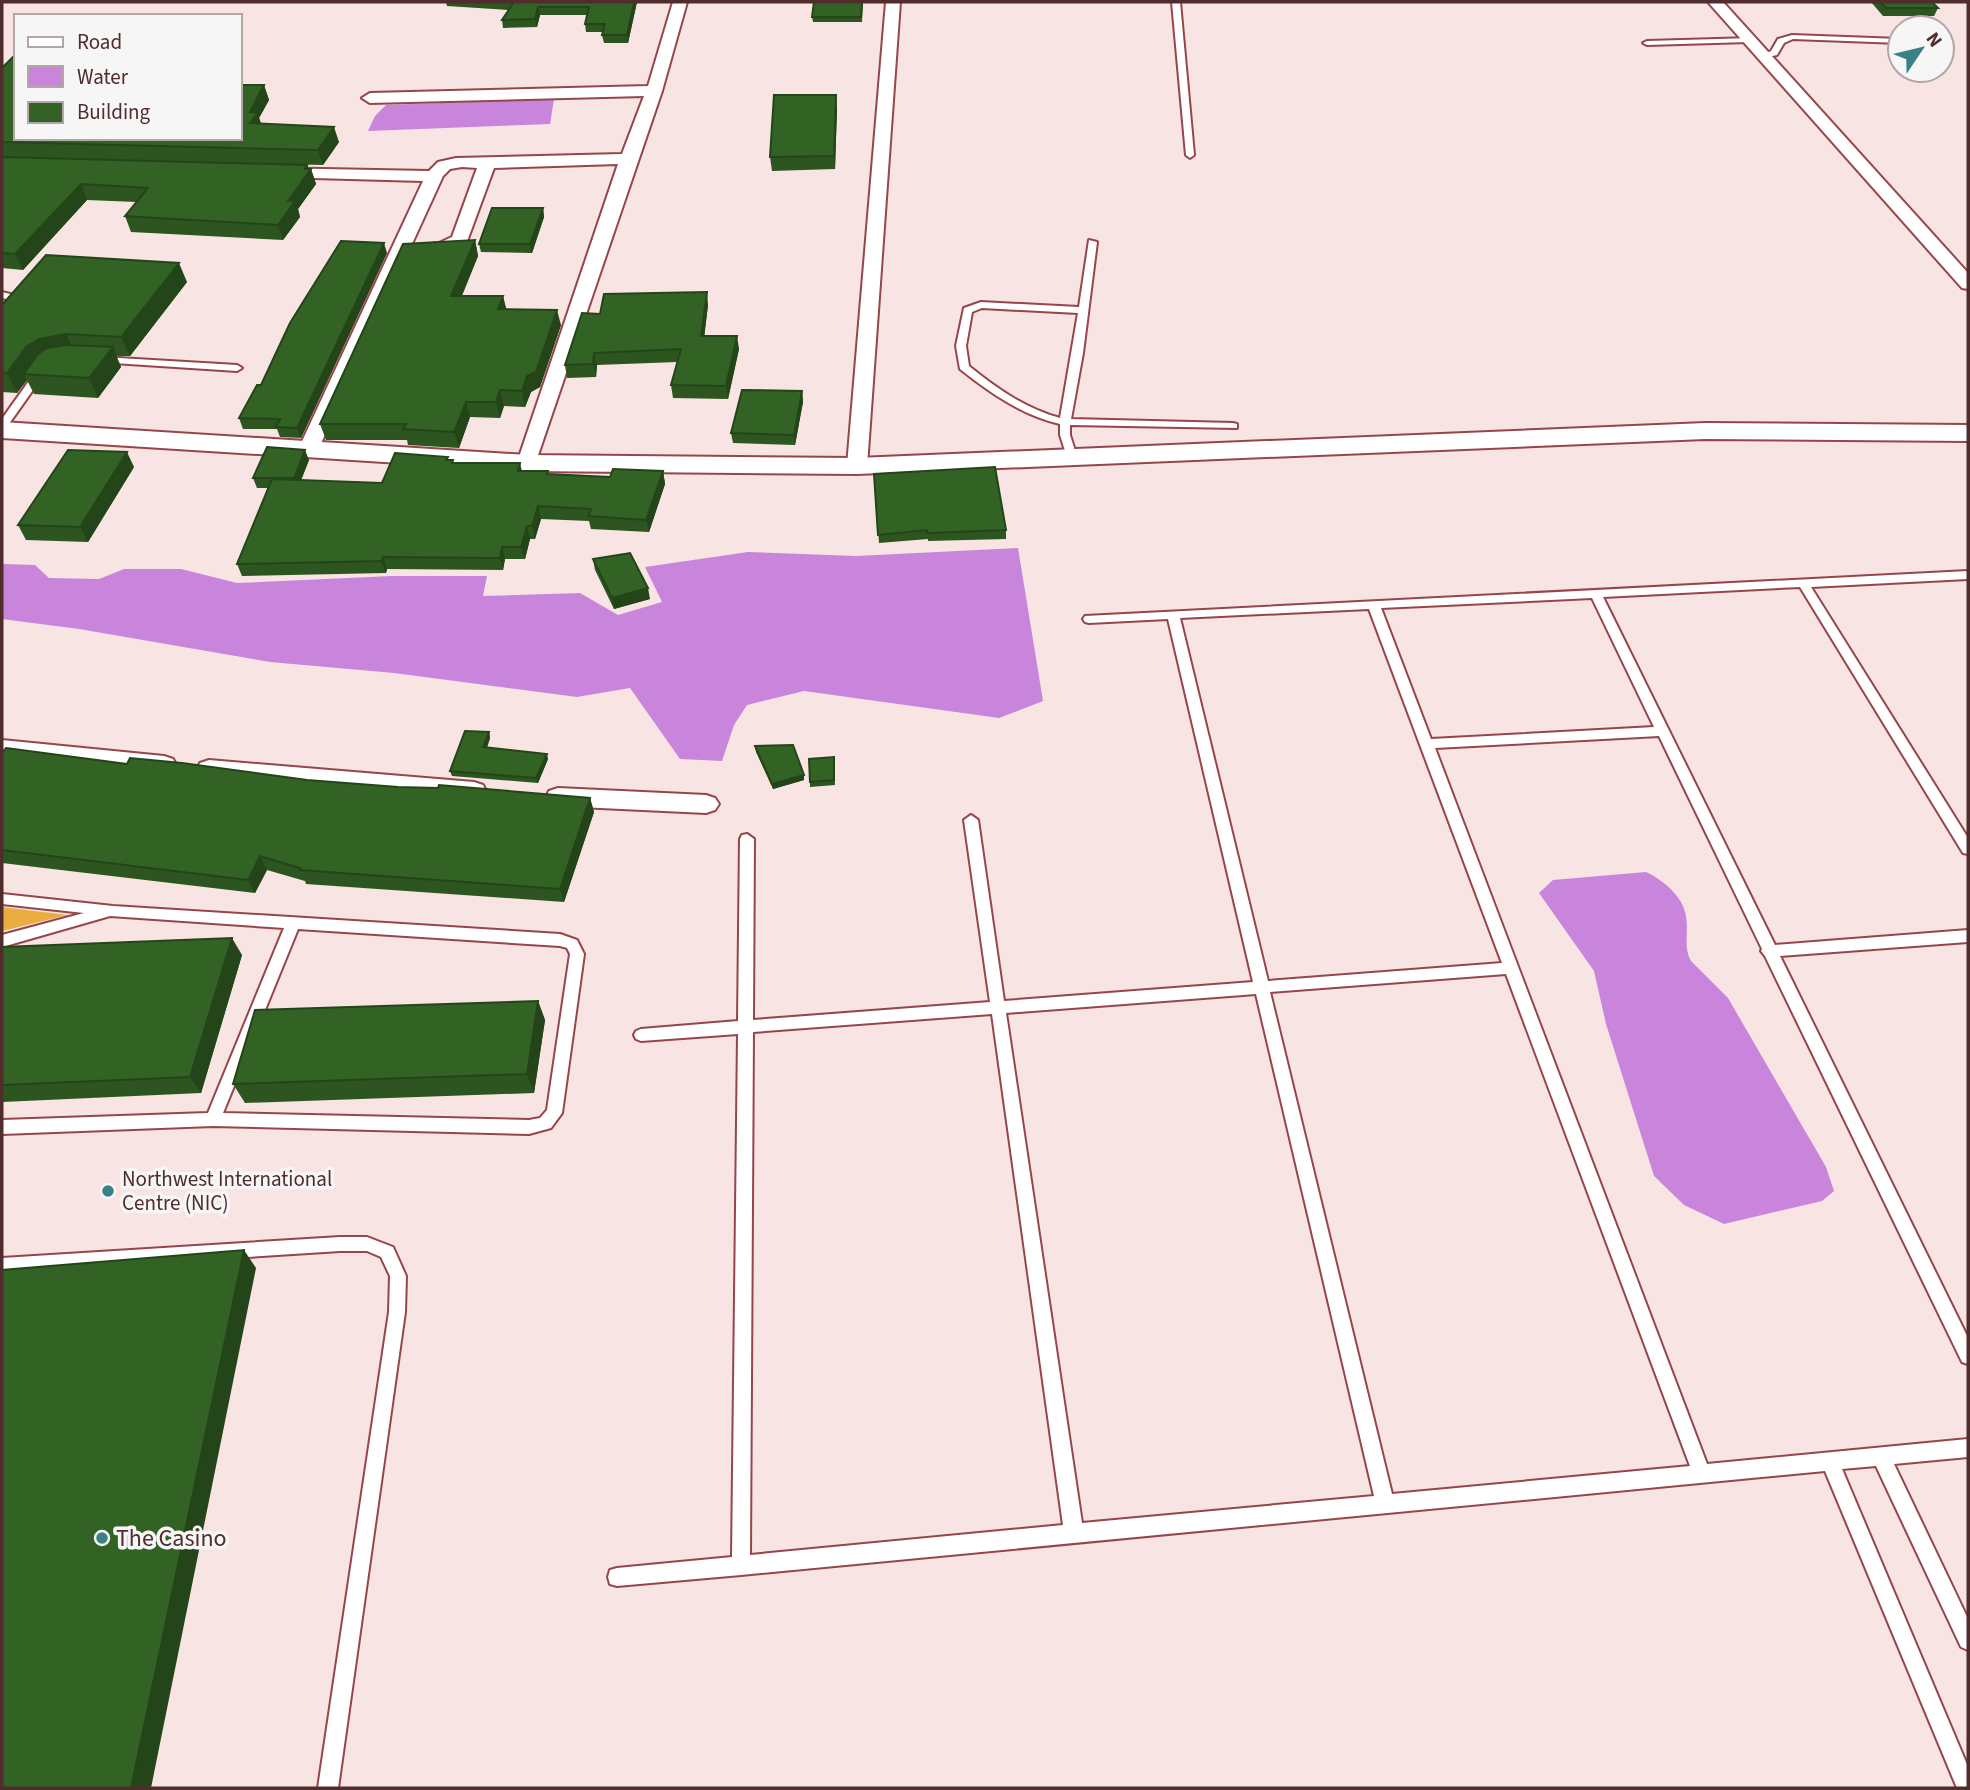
<svg xmlns="http://www.w3.org/2000/svg" width="1970" height="1790" viewBox="0 0 1970 1790" font-family="'Source Sans 3',sans-serif">
<rect width="100%" height="100%" fill="#f7e4e3"/>
<polygon fill="#eaae40" points="2,907 68,915 2,931"/>
<g fill="#c985db">
<polygon points="554,99 550,124 368,131 375,116 386,105"/>
<polygon points="1018,548 1043,701 999,718 804,691 747,705 734,725 722,761 680,759 630,688 577,697 394,673 270,662 79,629 2,619 2,564 35,565 49,578 99,579 124,569 181,569 237,583 392,576 487,576 483,596 580,593 618,615 662,602 645,567 748,552 856,556"/>
<path d="M1646 872C1663 880 1683 896 1686 916 1689 931 1683 947 1691 961L1728 998 1826 1167 1834 1191 1822 1201 1724 1224 1684 1205 1654 1176 1606 1024 1594 971 1539 893 1553 880Z"/>
</g>
<g fill="none" stroke-linecap="round" stroke-linejoin="round">
<g stroke="#96464a" stroke-width="4">
<g id="service">
<polygon points="1172,2 1180,2 1194,155 1190,158 1186,155"/>
<polygon points="1792,35 1900,39 1900,43 1793,39 1784,43 1777,55 1763,58 1759,56 1771,51 1778,39"/>
<polygon points="1752,38 1753,40 1749,42 1647,45 1643,43 1647,41"/>
<path d="M1089 240 1097 242 1083 353 1071 419 1233 423 1237 424V428L1070 425V435L1077 457 1072 460 1067 457 1060 435V424C1022 415 990 393 960 369L956 346 964 308 981 302 1079 307ZM982 308 1078 313 1060 418C1026 409 996 388 969 366L966 346 972 312Z"/>
<polygon points="2,292 26,298 28,300 23,303 2,298"/>
<polygon points="102,357 237,365 242,368 237,371 98,362 97,360"/>
<polygon points="40,370 45,373 6,428 2,429 2,419 36,371"/>
<path d="M1968 571V579L1811 587 1968 838V854L1963 853 1800 587 1603 597 1775 945 1968 930V942L1780 956 1968 1338V1364L1962 1362 1765 956 1761 951 1762 949 1659 736 1435 748 1707 1464 1968 1439V1457L1894 1464 1968 1619V1650L1961 1647 1876 1466 1842 1469 1968 1767V1788H1957L1825 1471 741 1575 617 1586 610 1584 608 1577 610 1570 617 1568 732 1557 738 1034 641 1041 636 1039 634 1035 636 1031 641 1029 738 1021 740 839 742 835 747 834 754 839 753 1020 990 1002 964 820 971 815 978 820 1004 1001 1253 982 1168 619 1089 623 1085 622 1083 619 1085 616ZM1592 598 1654 727 1431 739 1381 608ZM1369 609 1502 963 1268 981 1180 618ZM1506 974 1690 1466 1392 1494 1270 992ZM1256 994 1374 1496 1082 1523 1006 1013ZM992 1014 1063 1525 750 1555 753 1032Z"/>
<path d="M2 894 113 906 560 934 577 940 584 954 562 1113 551 1128 529 1134 213 1126 2 1134V1120L208 1113 284 928 110 916 2 947V935L84 913 2 904ZM298 929 560 946 567 948 570 954 547 1110 540 1118 529 1120 223 1113Z"/>
<polygon points="340,1237 367,1237 393,1247 406,1276 405,1312 338,1788 318,1788 389,1312 390,1276 381,1257 367,1251 340,1251 2,1273 2,1258"/>
</g>
</g>
<g stroke="#96464a" stroke-width="4">
<g id="minor">
<path d="M673 2H687L662 91 534 467H520L517 463 618 164 494 168 466 244 443 253 406 257 318 450 315 454H301L298 450 423 181 276 177 268 172 270 168 429 171 438 162 456 158 622 154 644 96 370 103 362 98 370 93 648 86ZM462 167 477 168 452 237 439 243 411 246 443 176 450 169Z"/>
<polygon points="886,2 900,2 867,466 857,472 847,466"/>
<polygon points="1708,2 1723,2 1968,273 1968,289 1962,288"/>
<polygon points="2,740 164,756 173,759 176,765 173,771 164,774 2,758"/>
<polygon points="209,760 474,782 483,785 486,791 483,797 474,800 209,778 200,775 197,769 200,763"/>
<polygon points="558,788 706,795 715,798 719,804 715,810 706,813 558,806 549,803 546,797 549,791"/>
</g>
</g>
<g stroke="#96464a" stroke-width="4">
<polygon id="tertiary" points="2,422 527,455 857,458 1705,423 1968,425 1968,441 1705,439 857,474 527,471 2,438"/>
</g>
<use href="#service" fill="#fff" fill-rule="evenodd"/>
<use href="#minor" fill="#fff" fill-rule="evenodd"/>
<use href="#tertiary" fill="#fff" fill-rule="evenodd"/>
</g>
<g fill="#2c551f">
<polygon points="446,2 637,2 628,43 604,43 602,35 603,32 586,32 585,24 587,15 540,15 537,27 503,28 502,20 509,10 447,6"/>
<polygon points="863,2 862,22 813,22 812,17"/>
<polygon points="1871,2 1932,2 1938,8 1934,16 1883,16"/>
<polygon points="2,68 16,138 264,85 269,100 259,118 261,124 339,142 323,165 228,163 307,165 309,169 311,169 316,184 298,209 300,217 283,240 131,232 125,216 136,202 87,200 23,270 2,268"/>
<polygon points="837,108 835,169 772,171 770,157"/>
<polygon points="543,208 544,217 532,253 481,252 479,244"/>
<polygon points="475,240 478,256 462,296 503,296 506,309 561,325 540,387 531,392 525,407 504,406 500,418 470,417 459,448 408,445 407,440 326,440 320,424"/>
<polygon points="387,253 301,438 280,437 277,429 243,429 239,418 261,385"/>
<polygon points="187,282 130,356 116,356 121,367 98,398 34,394 27,380 17,393 2,392 2,305"/>
<polygon points="708,305 704,336 739,349 728,399 673,398 671,385 677,362 597,365 596,377 567,378 565,365 600,314"/>
<polygon points="802,391 803,402 795,445 733,443 731,433"/>
<polygon points="309,460 301,480 382,483 449,460 454,463 520,463 522,471 548,471 548,474 610,477 663,471 665,484 649,532 591,529 589,521 541,519 535,539 530,539 525,559 505,559 503,570 387,569 386,573 242,576 237,564 268,488 257,488 253,478"/>
<polygon points="134,467 88,542 26,540 18,525"/>
<polygon points="874,474 1006,530 1006,539 928,541 928,539 879,543"/>
<polygon points="593,559 650,599 614,609 595,570"/>
<polygon points="489,732 490,738 487,748 548,759 538,783 452,776 450,771"/>
<polygon points="755,746 804,775 804,780 773,789 756,752"/>
<polygon points="2,753 307,780 398,787 590,798 594,812 564,902 306,884 305,881 267,870 255,893 2,863"/>
<polygon points="834,757 835,785 810,787 810,782"/>
<polygon points="2,947 242,955 201,1093 2,1102"/>
<polygon points="538,1001 545,1020 534,1093 245,1103 233,1084"/>
</g>
<g fill="#244519">
<polygon points="634,2 637,2 628,43 627,35"/>
<polygon points="538,7 540,15 537,27 535,19"/>
<polygon points="264,85 269,100 259,118 263,128 250,123 250,112"/>
<polygon points="836,95 837,108 835,169 834,156"/>
<polygon points="334,127 339,142 323,165 318,150"/>
<polygon points="307,165 309,171 311,169 316,184 298,209 300,217 283,240 278,225 288,201"/>
<polygon points="81,184 87,200 23,270 15,254"/>
<polygon points="543,208 544,217 532,253 530,244"/>
<polygon points="475,240 478,256 455,311 451,296"/>
<polygon points="384,243 387,253 301,438 297,428"/>
<polygon points="179,263 187,282 130,356 121,337"/>
<polygon points="707,292 708,305 703,348 701,336"/>
<polygon points="503,296 507,312 498,309"/>
<polygon points="557,310 561,325 540,387 531,392 525,407 522,391 527,376"/>
<polygon points="66,334 75,353 24,374 27,380 17,393 7,373 26,347 39,339"/>
<polygon points="737,336 739,349 728,399 726,386"/>
<polygon points="113,347 121,367 98,398 89,378"/>
<polygon points="594,353 597,365 596,377 593,364"/>
<polygon points="500,390 504,406 500,418 496,402"/>
<polygon points="802,391 803,402 795,445 794,435"/>
<polygon points="466,402 470,417 459,448 454,432"/>
<polygon points="305,450 309,460 298,488 294,478"/>
<polygon points="127,452 134,467 88,542 80,527"/>
<polygon points="663,471 665,484 649,532 646,520"/>
<polygon points="538,506 541,519 535,539 532,526"/>
<polygon points="527,526 530,539 525,559 521,547"/>
<polygon points="502,547 505,559 503,570 500,558"/>
<polygon points="383,557 387,569 386,573 381,561"/>
<polygon points="648,588 650,599 614,609 612,598"/>
<polygon points="489,732 490,738 485,752 483,747"/>
<polygon points="547,754 548,759 538,783 536,778"/>
<polygon points="804,775 804,780 773,789 772,784"/>
<polygon points="590,798 594,812 564,902 560,889"/>
<polygon points="260,856 267,870 255,893 248,880"/>
<polygon points="232,938 242,955 201,1093 190,1077"/>
<polygon points="538,1001 545,1020 534,1093 527,1074"/>
<polygon points="244,1250 256,1268 151,1788 131,1788"/>
</g>
<g fill="#336324" stroke="#244519" stroke-width="2">
<polygon points="504,2 634,2 627,35 602,35 605,24 585,24 589,7 538,7 535,19 502,20 514,2"/>
<polygon points="814,2 862,2 861,17 812,17"/>
<polygon points="1880,2 1932,2 1938,8 1886,8"/>
<polygon points="16,54 16,138 240,138 240,85 264,85 250,112 258,113 250,123 334,127 318,150 2,142 2,68"/>
<polygon points="774,95 836,95 834,156 770,157"/>
<polygon points="2,157 307,165 305,169 311,169 288,201 295,201 278,225 125,216 148,188 81,184 15,254 2,253"/>
<polygon points="492,208 543,208 530,244 479,244"/>
<polygon points="475,240 451,296 503,296 498,309 557,310 536,372 527,376 522,391 500,390 496,402 466,402 454,432 403,429 406,424 320,424 403,244"/>
<polygon points="341,241 384,243 297,428 276,427 280,419 239,418 257,385 261,385 290,323"/>
<polygon points="46,255 179,263 121,337 66,334 39,339 26,347 7,373 2,373 2,305"/>
<polygon points="707,292 701,336 737,336 726,386 671,385 681,349 594,353 593,364 565,365 582,313 600,314 604,294"/>
<polygon points="66,345 113,347 89,378 24,374 38,354 47,348"/>
<polygon points="742,390 802,391 794,435 731,433"/>
<polygon points="267,447 305,450 294,478 253,478"/>
<polygon points="68,450 127,452 80,527 18,525"/>
<polygon points="395,453 448,457 446,460 453,460 452,463 520,463 518,471 548,471 547,474 610,477 613,469 663,471 646,520 588,516 591,509 538,506 532,526 527,526 521,547 502,547 500,558 383,557 381,561 237,564 272,479 382,483"/>
<polygon points="995,467 1006,530 927,533 927,530 878,535 874,474"/>
<polygon points="630,553 648,588 612,598 593,559"/>
<polygon points="465,731 489,732 483,747 547,754 536,778 450,771"/>
<polygon points="793,745 804,775 772,784 755,746"/>
<polygon points="6,748 127,764 130,758 182,763 307,780 398,787 438,788 439,785 590,798 560,889 300,870 300,868 260,856 248,880 2,850 2,753"/>
<polygon points="834,757 834,780 810,782 809,759"/>
<polygon points="232,938 190,1077 2,1085 2,947"/>
<polygon points="538,1001 527,1074 233,1084 255,1010"/>
<polygon points="244,1250 131,1788 2,1788 2,1270"/>
</g>
<g fill="#388184" stroke="#f6f6f6" stroke-width="2.5">
<circle cx="108" cy="1191" r="7"/>
<circle cx="102" cy="1538" r="7"/>
</g>
<g text-anchor="middle" dominant-baseline="central" stroke-width="7" stroke-linejoin="round" paint-order="stroke">
<g font-size="21" fill="#512c2d" stroke="#f6f6f6" text-anchor="start">
<text x="122" y="1179">Northwest International<tspan x="122" dy="24">Centre (NIC)</tspan></text>
</g>
<g font-size="24" fill="#512c2d" stroke="#f6f6f6" text-anchor="start">
<text x="116" y="1538">The Casino</text>
</g>
</g>
<rect width="1970" height="1790" fill="none" stroke="#512c2d" stroke-width="7"/>
<rect x="14" y="14" width="228" height="126" fill="#f6f6f6" stroke="#b4a5a6" stroke-width="2"/>
<rect x="28" y="37" width="35" height="10" fill="#ffffff" stroke="#b4a5a6" stroke-width="2"/>
<text x="77" y="49" font-size="21" fill="#512c2d">Road</text>
<rect x="28" y="66" width="35" height="21" fill="#c985db" stroke="#b4a5a6" stroke-width="2"/>
<text x="77" y="84" font-size="21" fill="#512c2d">Water</text>
<rect x="28" y="102" width="35" height="21" fill="#336324" stroke="#b4a5a6" stroke-width="2"/>
<text x="77" y="119" font-size="21" fill="#512c2d">Building</text>
<g transform="translate(1921 49) rotate(55)"><circle r="33" fill="#f6f6f6" stroke="#b4a5a6" stroke-width="2"/>
<path d="M0-5L12 26L0 18L-12 26Z" fill="#388184"/>
<text y="-10" font-size="19" font-weight="bold" text-anchor="middle" fill="#512c2d">N</text>
</g>
</svg>
